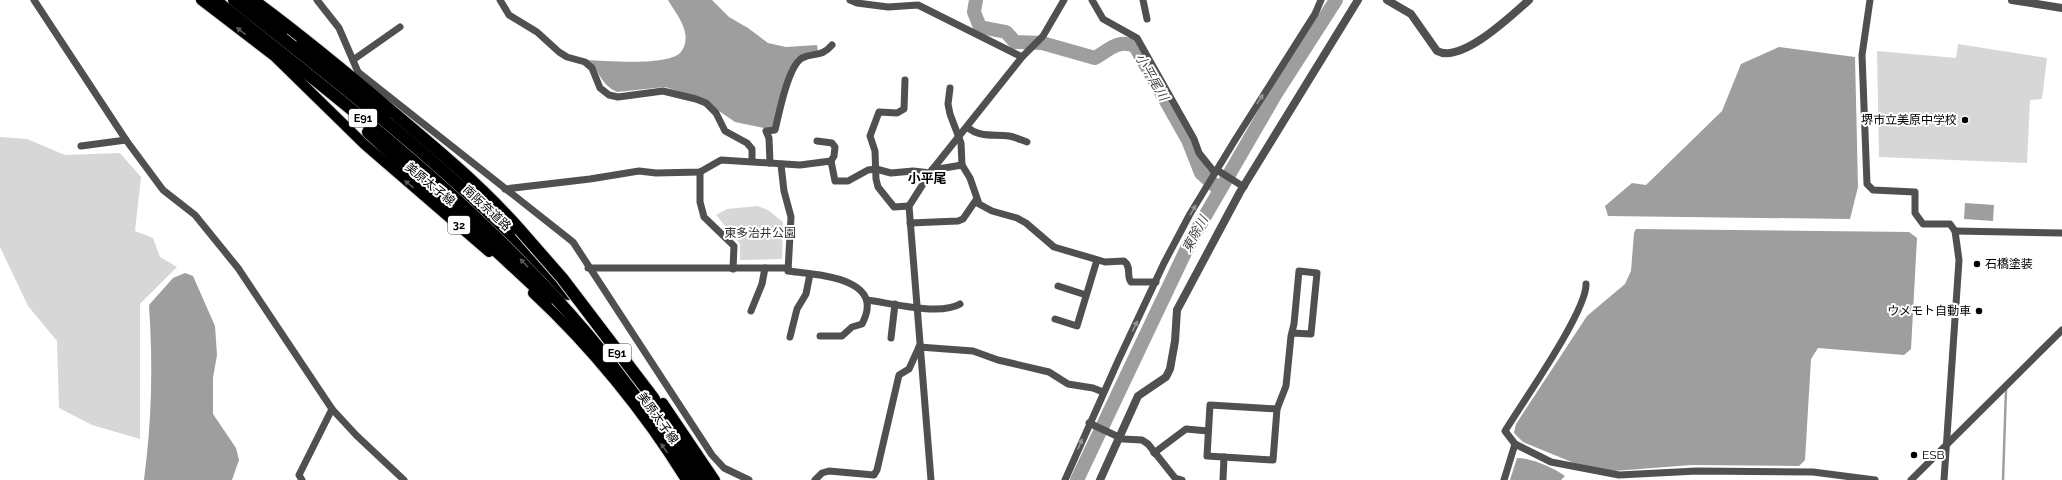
<svg xmlns="http://www.w3.org/2000/svg" width="2062" height="480" viewBox="0 0 2062 480" font-family="Raleway,'Noto Sans JP',sans-serif">
<rect width="100%" height="100%" fill="#fff"/>
<g fill="#d7d7d7">
<polygon points="1958,44 2047,58 2042,99 2030,100 2027,163 1879,157 1877,51 1956,58"/>
<polygon points="0,137 27,139 65,155 120,153 141,177 135,231 153,238 160,257 177,267 140,304 140,439 92,425 59,408 57,341 28,306 0,247"/>
<polygon points="757,206 768,210 783,222 782,259 740,260 740,244 716,215 727,209"/>
</g>
<g fill="#9e9e9e">
<path d="M668 0H712L729 17 748 28 768 43 786 47 817 45 818 53 797 57 794 62 773 130 735 122 700 98 665 87 617 92C598 83 601 70 587 60 607 61 666 66 680 53 686 47 687 37 684 29 682 20 673 9 668 0Z"/>
<polygon points="1779,47 1855,57 1858,187 1850,219 1608,216 1605,206 1632,183 1646,185 1722,111 1741,64"/>
<polygon points="1965,203 1994,205 1993,221 1964,219"/>
<polygon points="1636,229 1909,232 1917,238 1911,349 1904,355 1818,348 1811,359 1805,460 1799,466 1691,465 1614,471 1574,463 1523,442 1514,433 1516,424 1587,316 1625,284 1631,271 1634,233"/>
<path d="M185 273 193 276 215 326 217 355 213 378V414L236 448 239 460 232 480H144C152 419 153 366 149 305L173 278Z"/>
<path d="M1517 458C1532 458 1553 468 1565 476L1561 480H1510Z"/>
</g>
<g fill="none" stroke-linecap="round" stroke-linejoin="round">
<polyline stroke="#9e9e9e" stroke-width="2.5" points="2003,480 2006,389"/>
<g stroke="#9e9e9e" stroke-width="14">
<path d="M976 0 974 12 980 27 1006 32 1015 42 1042 43 1095 58C1109 50 1118 39 1135 46L1188 140 1201 173 1220 190"/>
<polyline points="1077,480 1190,242 1275,95 1336,0"/>
</g>
<g stroke="#dbdbdb" stroke-width="12">
<g id="primary">
<polyline points="201,0 274,56 365,145 489,252"/>
<polyline points="246,0 283,31"/>
<polyline points="300,45 386,114"/>
<path d="M533 293C590 346 645 413 686 480"/>
<polyline points="663,403 715,480"/>
</g>
</g>
<g stroke="#dbdbdb" stroke-width="14">
<g id="motorway">
<path d="M215 0C374 127 529 244 648 412 664 434 681 456 695 480"/>
<path d="M234 0C350 92 469 183 568 294"/>
<path d="M253 0C302 36 349 75 395 114 439 151 482 187 520 230"/>
<polyline points="368,132 548,299"/>
<polyline points="648,391 707,480"/>
</g>
</g>
<g stroke="#505050" stroke-width="7">
<polyline points="34,0 126,140 163,190 195,215 238,268 332,409 299,475 302,480"/>
<polyline points="317,0 339,28 358,72 573,242 712,455 724,468 749,480"/>
<polyline points="500,0 509,15 537,32 559,52 567,57 585,62 592,68 600,88 609,95 618,97 663,91 696,99 706,103 716,113 725,131 747,143 752,149 752,161"/>
<polyline points="850,0 857,3 888,7 918,5 1022,57"/>
<polyline points="1092,0 1103,19 1137,38 1194,139 1199,153 1215,173"/>
<polyline points="1143,0 1147,19"/>
<polyline points="1870,0 1862,55 1867,184 1873,190 1915,192 1915,213 1923,224 1950,224 1955,231 1959,260 1944,480"/>
<polyline points="353,60 400,27"/>
<polyline points="905,80 904,109 897,113 879,112 870,136 875,151 876,179 878,187 894,207 909,206"/>
<path d="M950 88 948 104 950 114 961 143 962 165 970 178 979 204 992 211 1017 218 1026 223 1054 247 1105 262 1124 261C1132 267 1126 276 1131 282H1156"/>
<path d="M967 127C980 138 993 134 1009 136 1015 137 1021 140 1027 142"/>
<polyline points="81,146 126,140"/>
<polyline points="831,161 835,181 848,181 868,170 876,169 891,173 913,171 931,173"/>
<path d="M770 163 769 138 766 131 775 130C779 114 788 66 802 58 814 52 821 58 832 45"/>
<path d="M781 165 784 191 791 217 788 271C817 275 887 277 862 324L852 327 842 336H820"/>
<polyline points="932,170 962,165"/>
<polyline points="1217,170 1244,187"/>
<polyline points="700,172 700,202 704,217 734,246 733,269"/>
<polyline points="505,189 590,179 639,171 656,173 700,172 721,160 800,165 831,161 834,156 835,147 832,143 817,141"/>
<polyline points="910,223 958,221 963,219 976,200"/>
<polyline points="1955,231 2062,233"/>
<polyline points="588,268 788,268"/>
<polyline points="1058,286 1086,295"/>
<path d="M867 300C890 303 940 316 960 304"/>
<polyline points="751,311 762,284 765,268"/>
<polyline points="1055,319 1077,326 1097,260"/>
<polyline points="790,337 797,309 806,294 810,274"/>
<polyline points="891,338 895,304"/>
<polyline points="919,347 973,351 998,360 1049,372 1068,384 1093,388 1103,392"/>
<polygon points="1210,405 1277,409 1273,460 1207,456"/>
<polyline points="332,409 356,435 404,480"/>
<polyline points="1277,409 1286,386 1291,336 1294,324 1299,271 1317,273 1311,334 1292,333"/>
<polyline points="1089,423 1123,439 1142,440 1148,444 1175,478 1182,480"/>
<polyline points="1515,444 1551,462 1619,475 1697,471 1813,472 1875,480"/>
<polyline points="1154,453 1186,429 1208,431"/>
<polyline points="815,480 822,473 829,471 874,475 877,470 899,375 909,369 919,347"/>
<polyline points="931,480 909,206 932,170 1022,57 1043,36 1064,0"/>
<polyline points="1065,480 1118,361 1164,263 1190,214 1235,140 1315,14 1321,0"/>
<polyline points="1223,480 1224,457"/>
<path d="M1504 480 1515 444 1505 431C1522 403 1587 311 1586 284"/>
<polyline points="1911,480 2062,330"/>
</g>
<g stroke="#505050" stroke-width="8">
<path d="M1387 0 1411 14 1437 51C1461 64 1511 16 1529 0"/>
<polyline points="2012,0 2062,8"/>
<polyline points="1100,480 1138,396 1166,377 1170,369 1175,341 1177,310 1217,235 1240,192 1358,0"/>
</g>
<use href="#primary" stroke="#000" stroke-width="10"/>
<use href="#motorway" stroke="#000" stroke-width="12"/>
<g stroke="#dbdbdb" stroke-width="14" stroke-linecap="butt">
<polyline id="motorway-bridge" points="520,230 562,278 654,399"/>
</g>
<use href="#motorway-bridge" stroke="#000" stroke-width="12"/>
</g>
<defs><path id="oneway-solid" d="M-6-.8H1V-3.2L6.5 0L1 3.2V.8H-6Z"/></defs>
<g fill="#595959">
<use href="#oneway-solid" transform="translate(241 31) rotate(-142)"/>
<use href="#oneway-solid" transform="translate(409 184) rotate(-141)"/>
<use href="#oneway-solid" transform="translate(524 263) rotate(-134)"/>
<use href="#oneway-solid" transform="translate(664 448) rotate(-125)"/>
</g>
<g fill="#969696">
<use href="#oneway-solid" transform="translate(1260 99) rotate(-58)"/>
<use href="#oneway-solid" transform="translate(1193 210) rotate(-60)"/>
<use href="#oneway-solid" transform="translate(1135 326) rotate(-64)"/>
<use href="#oneway-solid" transform="translate(1080 444) rotate(-67)"/>
</g>
<g fill="#000" stroke="#fff" stroke-width="1.5">
<circle cx="1965" cy="120" r="4"/>
<circle cx="1977" cy="264" r="4"/>
<circle cx="1979" cy="311" r="4"/>
<circle cx="1914" cy="455" r="4"/>
</g>
<g text-anchor="middle" dominant-baseline="central" stroke-width="4" stroke-linejoin="round" paint-order="stroke">
<g fill="#fff" stroke="#4c4c4c" stroke-width="1">
<rect x="349" y="109" width="28" height="18" rx="3"/>
<rect x="448" y="216" width="22" height="18" rx="3"/>
<rect x="603" y="344" width="28" height="18" rx="3"/>
</g>
<g font-size="11" font-weight="bold" fill="#000">
<text x="363" y="118">E91</text>
<text x="459" y="225">32</text>
<text x="617" y="353">E91</text>
</g>
<g font-size="12" fill="#000" stroke="#fff" text-anchor="end">
<text x="1957" y="120">堺市立美原中学校</text>
<text x="1985" y="264" text-anchor="start">石橋塗装</text>
<text x="1971" y="311">ウメモト自動車</text>
<text x="1922" y="455" text-anchor="start">ESB</text>
</g>
<g font-size="12" fill="#000" stroke="#fff">
<text transform="translate(430 184) rotate(39)">美原太子線</text>
<text transform="translate(487 208) rotate(43)">南阪奈道路</text>
<text transform="translate(658 418) rotate(54)">美原太子線</text>
</g>
<g font-size="12" fill="#2e2e2e" stroke="#fff">
<text x="760" y="233">東多治井公園</text>
</g>
<g font-size="13" font-style="italic" fill="#3f3f3f" stroke="#fff">
<text transform="translate(1152 77) rotate(60)">小平尾川</text>
<text transform="translate(1195 234) rotate(-61)">東除川</text>
</g>
<g font-size="13" font-weight="bold" fill="#000" stroke="#fff">
<text x="927" y="178">小平尾</text>
</g>
</g>
</svg>
